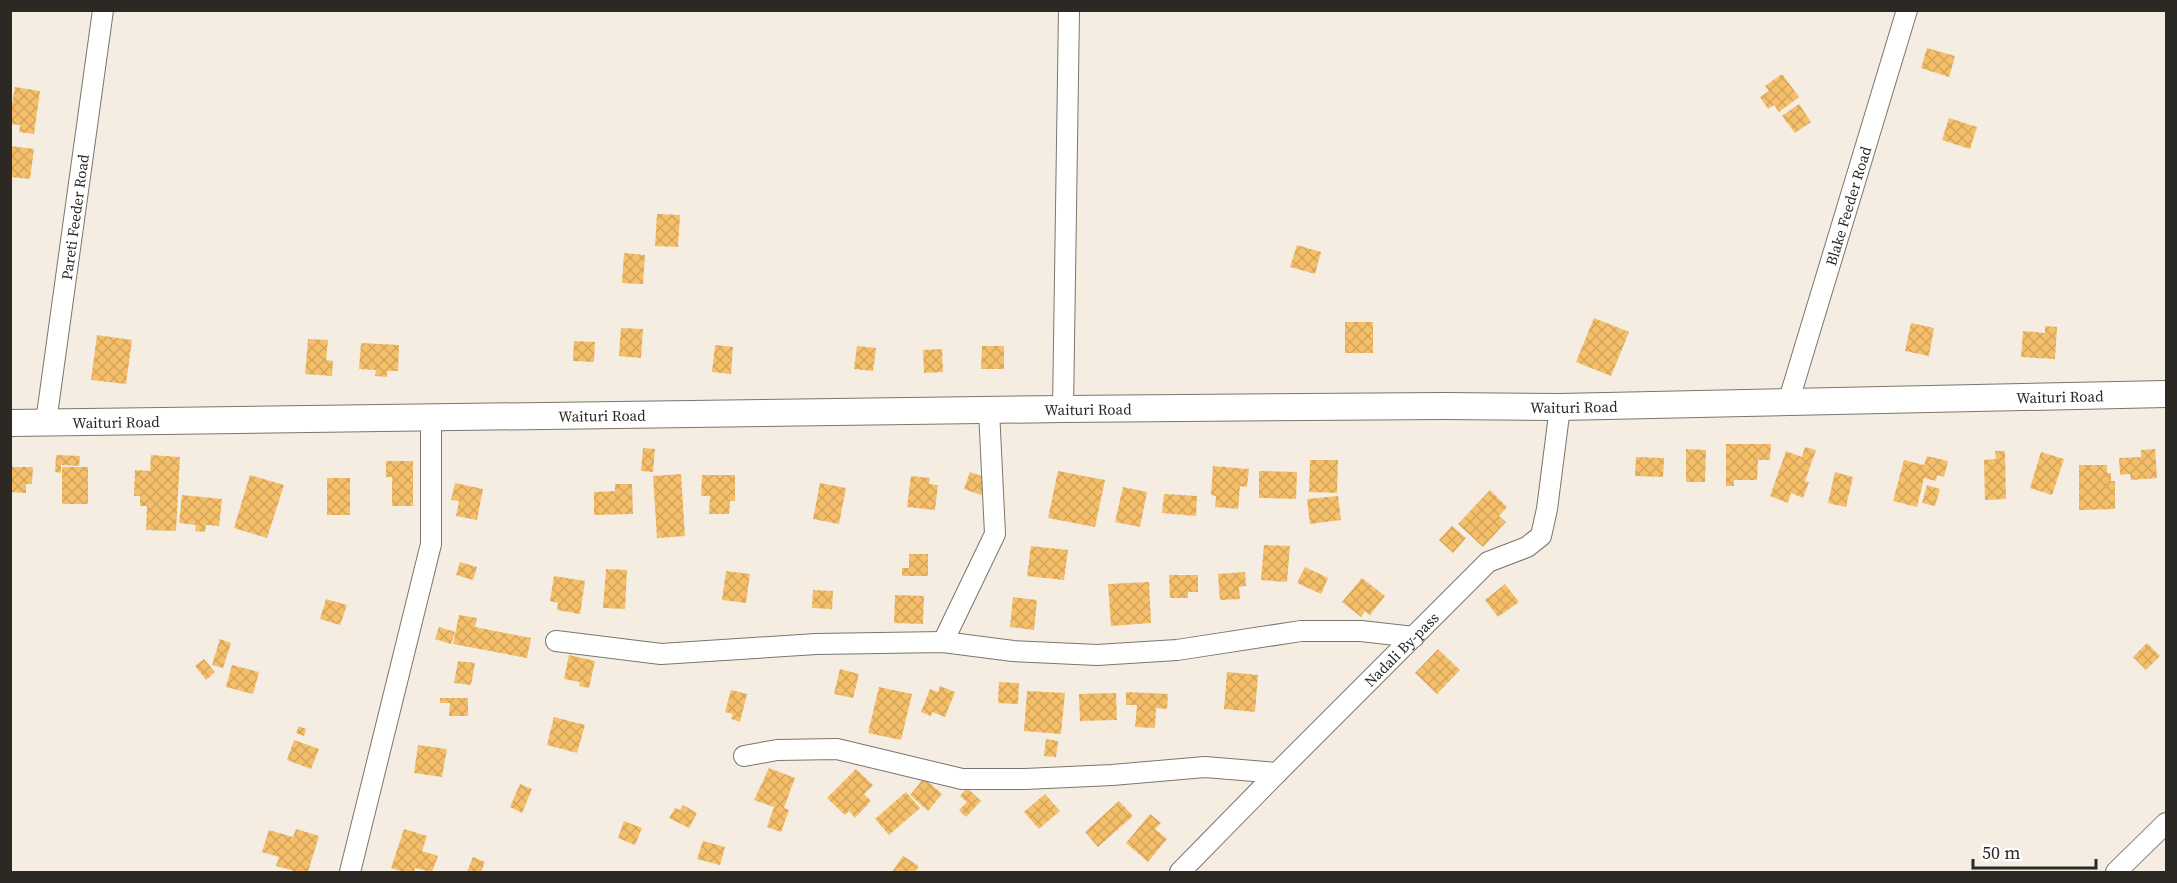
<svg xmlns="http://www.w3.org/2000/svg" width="2177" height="883" viewBox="0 0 2177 883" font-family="'Source Serif 4',serif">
<defs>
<pattern id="building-cross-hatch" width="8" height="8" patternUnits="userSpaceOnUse" patternTransform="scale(1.5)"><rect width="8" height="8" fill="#f5bf6a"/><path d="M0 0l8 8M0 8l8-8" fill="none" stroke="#d2a45c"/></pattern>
</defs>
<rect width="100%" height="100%" fill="#f5ede2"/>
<g fill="url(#building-cross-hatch)">
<polygon points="1927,48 1955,56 1949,77 1921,68"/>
<polygon points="1782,74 1799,97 1779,112 1774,105 1768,109 1760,97 1769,91 1765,86"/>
<polygon points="15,87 40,91 34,134 19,132 20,125 10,124 10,104 12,104"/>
<polygon points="1799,104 1811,122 1795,133 1782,116"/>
<polygon points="1949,118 1977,127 1970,149 1942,140"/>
<polygon points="10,146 34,149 30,179 10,177"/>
<polygon points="657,214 680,215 678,247 655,246"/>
<polygon points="1297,245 1321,252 1315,274 1290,267"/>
<polygon points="624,253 645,255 643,284 622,283"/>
<polygon points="1594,318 1629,332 1611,376 1576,362"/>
<rect x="1345" y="322" width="28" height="31"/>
<polygon points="1911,323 1934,328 1929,356 1905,351"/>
<polygon points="2045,326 2057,327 2055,359 2021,357 2023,331 2045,333"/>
<polygon points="621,328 643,329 641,358 619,356"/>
<polygon points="97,335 132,340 126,384 91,380"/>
<polygon points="308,339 328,340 326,360 333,361 332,376 305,374"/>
<polygon points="574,341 595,342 594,362 573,361"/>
<polygon points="361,343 399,345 398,371 387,371 387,377 375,376 376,370 359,369"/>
<polygon points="715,345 733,347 731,374 712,372"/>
<polygon points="857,346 876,348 873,371 854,369"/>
<polygon points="982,346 1004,346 1004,369 981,369"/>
<polygon points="942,349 943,372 924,373 923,350"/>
<polygon points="1726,444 1771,444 1770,460 1758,460 1757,480 1734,480 1734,486 1726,486"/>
<polygon points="1805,447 1816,450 1805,481 1809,482 1803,498 1791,493 1788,503 1770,496 1786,451 1802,457"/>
<polygon points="643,448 655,449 653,472 641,471"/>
<polygon points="1686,449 1706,450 1705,482 1686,482"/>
<polygon points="2155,449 2157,478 2131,480 2130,474 2120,475 2119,458 2141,457 2141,450"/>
<polygon points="1995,451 2005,451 2006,499 1985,500 1984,460 1996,459"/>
<polygon points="2041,452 2064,459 2052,495 2030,488"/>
<polygon points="56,455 80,456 79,466 61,465 61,473 55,472"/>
<polygon points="151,455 180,457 176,531 146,530 147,506 140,506 140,496 134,496 135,470 150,471"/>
<polygon points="1927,456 1948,461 1944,477 1937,475 1936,481 1924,478 1917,507 1893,501 1904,460 1924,465"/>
<polygon points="1636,457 1664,458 1663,477 1635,476"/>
<polygon points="1310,460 1338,460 1337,493 1309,492"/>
<polygon points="386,461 413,461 413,506 392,506 392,477 386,477"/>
<polygon points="2079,465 2107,465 2107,473 2111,473 2111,481 2115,481 2115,509 2079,510"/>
<polygon points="1213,466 1249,469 1247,487 1240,486 1238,509 1215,507 1216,496 1211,495"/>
<polygon points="10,467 33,467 32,484 26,484 26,493 10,492"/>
<rect x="62" y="467" width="26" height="37"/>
<polygon points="1058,471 1105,480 1095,527 1048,518"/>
<polygon points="1259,471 1297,472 1296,499 1259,498"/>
<polygon points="970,472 987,478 981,495 964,489"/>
<polygon points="1835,472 1853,477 1846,507 1828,503"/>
<polygon points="681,474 685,536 657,538 653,476"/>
<polygon points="250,475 284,485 267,538 234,528"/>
<polygon points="702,475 735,475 735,501 730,501 729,514 709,514 710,496 701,496"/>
<polygon points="911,476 930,478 929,484 938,485 935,510 907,507"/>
<rect x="327" y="478" width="23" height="37"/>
<polygon points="455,483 483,489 477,520 456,516 459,501 451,500"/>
<polygon points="820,483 846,488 839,524 813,519"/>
<polygon points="615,484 632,484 633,514 594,515 594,492 615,491"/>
<polygon points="1927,485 1940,489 1935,506 1922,503"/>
<polygon points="1123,487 1147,492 1140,527 1115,522"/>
<polygon points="1490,490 1507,507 1499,516 1506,522 1483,547 1458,524"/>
<polygon points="1164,494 1197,496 1196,516 1162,513"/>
<polygon points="182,495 222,499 219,526 206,525 205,532 195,531 196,525 179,523"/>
<polygon points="1338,496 1341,520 1310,524 1307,499"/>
<polygon points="1452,526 1466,538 1453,553 1439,540"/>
<polygon points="1264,545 1290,546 1287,582 1261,580"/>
<polygon points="1031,546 1068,550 1064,580 1027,576"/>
<polygon points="909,554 928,554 928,576 902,576 902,568 909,568"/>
<polygon points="460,562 477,567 473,580 456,575"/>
<polygon points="1305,567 1328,578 1321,594 1297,583"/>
<polygon points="606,569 627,570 625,609 603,608"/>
<polygon points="726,571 750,574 746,603 722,600"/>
<polygon points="1245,572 1246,586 1239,587 1240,599 1220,600 1218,574"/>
<polygon points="1169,575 1198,575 1198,592 1188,592 1188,598 1170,598"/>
<polygon points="554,576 585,581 580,614 557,610 558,603 550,601"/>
<polygon points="1362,578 1385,596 1370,615 1365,611 1361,617 1342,602"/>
<polygon points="1149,582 1151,623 1111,626 1108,584"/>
<polygon points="1505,584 1519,602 1498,617 1485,600"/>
<polygon points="813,590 833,591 832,609 812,608"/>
<polygon points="895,595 924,596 923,624 894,623"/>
<polygon points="1013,597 1037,600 1034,630 1010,627"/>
<polygon points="326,599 347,605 340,625 320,619"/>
<polygon points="459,615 477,618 475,627 531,638 527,658 453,644"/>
<polygon points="439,627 455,632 451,644 435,639"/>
<polygon points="220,639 231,643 223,668 212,665"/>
<polygon points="2147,643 2160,656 2146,670 2133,657"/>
<polygon points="1438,649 1460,670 1437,694 1415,673"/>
<polygon points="569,655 595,661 589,688 579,686 580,682 564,679"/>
<polygon points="204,659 215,672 206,680 195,666"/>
<polygon points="458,661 475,663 471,685 454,683"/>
<polygon points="232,665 259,672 253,694 226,687"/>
<polygon points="840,669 859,674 853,698 834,694"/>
<polygon points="1227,672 1258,675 1255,712 1224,709"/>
<polygon points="999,682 1019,683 1018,704 998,703"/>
<polygon points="940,686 955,692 945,717 932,712 931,716 921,712 930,689 938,692"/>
<polygon points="879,687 912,694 901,740 868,733"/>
<polygon points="731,690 747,694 740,722 731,719 733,714 725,712"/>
<polygon points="1027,691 1065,693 1061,734 1024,731"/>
<polygon points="1126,692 1168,694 1167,709 1156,708 1155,728 1135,727 1137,705 1126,705"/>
<polygon points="1116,693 1117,720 1080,721 1079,694"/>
<polygon points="440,698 468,698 468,716 449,716 450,703 440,703"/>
<polygon points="554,717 585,725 577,753 547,745"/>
<polygon points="299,726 306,729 304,736 296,733"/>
<polygon points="1046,739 1058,741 1056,757 1044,756"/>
<polygon points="294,740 319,749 311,769 287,760"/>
<polygon points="418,745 447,749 442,777 414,773"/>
<polygon points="769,768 795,778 784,808 789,810 781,832 767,827 774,807 754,800"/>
<polygon points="856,769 873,785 864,794 871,801 855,818 849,811 845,815 827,798"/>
<polygon points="924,778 942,794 928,811 910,795"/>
<polygon points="520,784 532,789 522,813 510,807"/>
<polygon points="967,788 981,801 966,817 959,810 967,802 960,796"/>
<polygon points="906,792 920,808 889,835 875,819"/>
<polygon points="1045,794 1060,811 1039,829 1024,812"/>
<polygon points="1119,801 1133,816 1098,847 1085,832"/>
<polygon points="683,805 697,813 689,828 669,818 675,808 680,810"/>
<polygon points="1150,814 1161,823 1155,829 1167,839 1148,862 1126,843"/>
<polygon points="624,821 642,828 635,845 618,838"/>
<polygon points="296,829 319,836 308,872 298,872 276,866 279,857 262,852 269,830 293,837"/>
<polygon points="404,829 427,836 422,851 438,856 432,872 415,868 414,872 404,872 391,868"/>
<polygon points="703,841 725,847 720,865 697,859"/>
<polygon points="903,856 919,866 915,872 892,872"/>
<polygon points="473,857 485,862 481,872 467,872"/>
</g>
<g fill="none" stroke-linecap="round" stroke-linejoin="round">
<g stroke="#7c756c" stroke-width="22">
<g id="minor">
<path id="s1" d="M1788 403 1907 10"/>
<polyline points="1063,409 1069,10"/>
<path id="s2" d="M46 422 103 10"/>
<polyline points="556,641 661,654 816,644 943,642 1013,651 1097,655 1177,650 1301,631 1361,631 1414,637"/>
<polyline points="943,642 995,534 989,410"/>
<polyline points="744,756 777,750 837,749 962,779 1025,779 1112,775 1205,767 1277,773"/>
<polyline points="350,872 431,544 431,418"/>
<path id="s3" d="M1180 872 1277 773 1488 562 1527 547 1541 536 1547 509 1560 407"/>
<polyline points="2116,872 2166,823"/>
</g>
</g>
<g stroke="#7c756c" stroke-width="28">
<g id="major">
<path id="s4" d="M10 423 1063 409 1443 406 1560 407 2166 394"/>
</g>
</g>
<use href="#minor" stroke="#fff" stroke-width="20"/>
<use href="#major" stroke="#fff" stroke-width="26"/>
</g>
<g text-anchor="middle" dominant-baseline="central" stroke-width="6" stroke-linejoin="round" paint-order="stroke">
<g font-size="15" fill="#2c2925" stroke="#fff">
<text stroke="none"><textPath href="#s1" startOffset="206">Blake Feeder Road</textPath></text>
<text stroke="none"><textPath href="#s2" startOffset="207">Pareti Feeder Road</textPath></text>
<text stroke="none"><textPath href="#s4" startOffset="2050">Waituri Road</textPath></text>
<text stroke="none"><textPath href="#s4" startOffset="1564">Waituri Road</textPath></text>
<text stroke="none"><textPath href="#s4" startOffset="1078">Waituri Road</textPath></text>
<text stroke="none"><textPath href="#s4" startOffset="592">Waituri Road</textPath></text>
<text stroke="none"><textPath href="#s4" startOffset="106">Waituri Road</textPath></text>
<text stroke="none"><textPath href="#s3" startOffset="314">Nadali By-pass</textPath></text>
</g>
</g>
<rect width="2177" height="883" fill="none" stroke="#2c2925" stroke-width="24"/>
<path d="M1973 859v9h123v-9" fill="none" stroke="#2c2925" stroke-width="3"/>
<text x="1982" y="859" font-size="18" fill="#2c2925" stroke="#ffffff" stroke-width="4.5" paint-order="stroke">50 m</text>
</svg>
